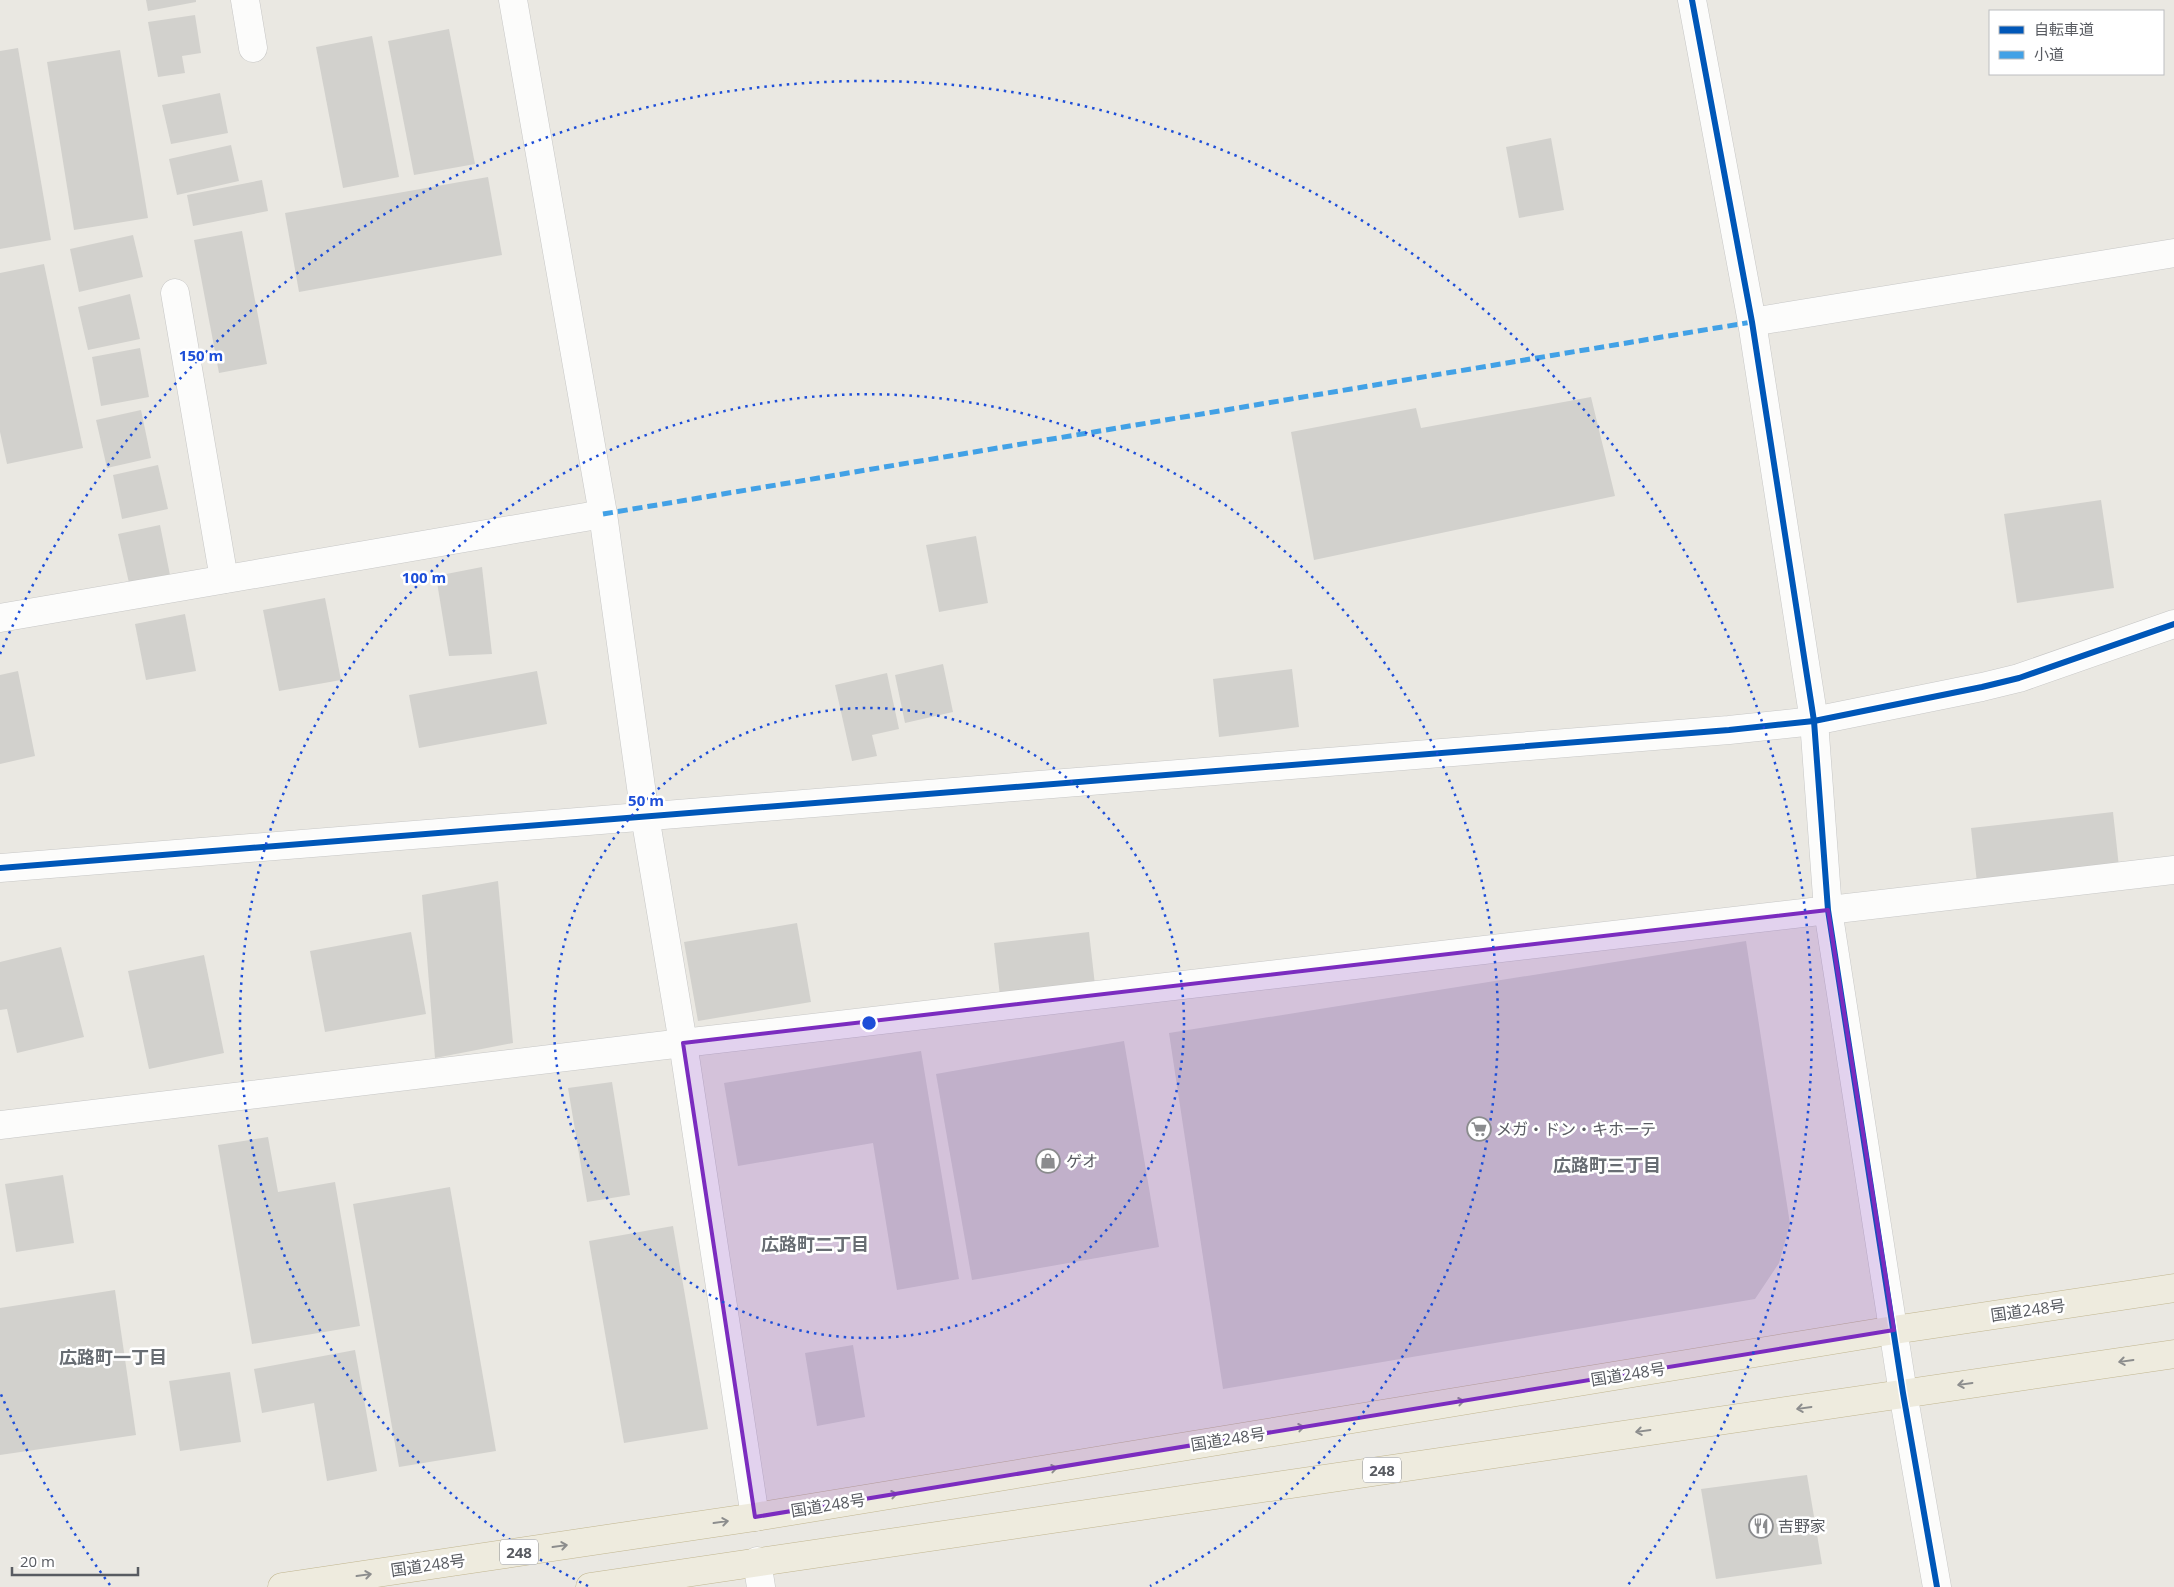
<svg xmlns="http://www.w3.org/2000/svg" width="2174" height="1587" viewBox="0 0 2174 1587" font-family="'Open Sans','Noto Sans JP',sans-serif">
<rect width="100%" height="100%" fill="#eae8e2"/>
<g fill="#d2d1cd">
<polygon points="146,0 196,0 196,2 148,11"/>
<polygon points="195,15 201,53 182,56 185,73 158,77 148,22"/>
<polygon points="449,29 475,164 414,175 388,41"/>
<polygon points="372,36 399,177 343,188 316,47"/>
<polygon points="18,48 51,240 0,249 0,51"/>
<polygon points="120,50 148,218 74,230 47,62"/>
<polygon points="220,93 228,133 171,144 162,105"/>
<polygon points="1551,138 1564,210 1519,218 1506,147"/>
<polygon points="231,145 239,181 177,195 169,159"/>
<polygon points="488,177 502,255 299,292 285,213"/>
<polygon points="262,180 268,211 193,226 187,195"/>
<polygon points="242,231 267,364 219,373 194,240"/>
<polygon points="133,235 143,277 79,292 70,249"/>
<polygon points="44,264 83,448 7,464 0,432 0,273"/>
<polygon points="130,294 140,339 88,350 78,307"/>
<polygon points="140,348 149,397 101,406 92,357"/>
<polygon points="1591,397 1615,496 1314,560 1291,432 1416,408 1421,428"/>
<polygon points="141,410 151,458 107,468 96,420"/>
<polygon points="158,465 168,509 122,519 113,475"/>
<polygon points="2101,500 2114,588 2017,603 2004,514"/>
<polygon points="160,525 170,575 129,583 118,534"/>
<polygon points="976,536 988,603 939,612 926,545"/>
<polygon points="482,567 492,654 449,656 436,576"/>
<polygon points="325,598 341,680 279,691 263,610"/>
<polygon points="185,614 196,671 146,680 135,624"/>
<polygon points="943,664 953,712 905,723 895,675"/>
<polygon points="1292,669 1299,727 1219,737 1213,679"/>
<polygon points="18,671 35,756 0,764 0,675"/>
<polygon points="537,671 547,724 419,748 409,695"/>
<polygon points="887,673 899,729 872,735 877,756 852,761 835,685"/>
<polygon points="2113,812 2119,867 1977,883 1971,828"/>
<polygon points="498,881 513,1043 435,1058 422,895"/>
<polygon points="797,923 811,1002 698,1021 684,942"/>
<polygon points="411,932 426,1014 325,1032 310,951"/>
<polygon points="1089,932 1096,994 1001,1005 994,943"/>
<polygon points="1746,941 1790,1224 1779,1263 1755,1299 1223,1389 1169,1033"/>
<polygon points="61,947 84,1037 17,1053 7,1009 0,1010 0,962"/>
<polygon points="204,955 224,1053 149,1069 128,971"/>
<polygon points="1124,1041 1159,1247 972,1280 936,1074"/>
<polygon points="921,1051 959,1279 897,1290 873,1143 738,1166 724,1083"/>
<polygon points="612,1082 630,1195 587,1202 568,1088"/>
<polygon points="268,1137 278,1192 335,1182 360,1326 252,1344 218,1145"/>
<polygon points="63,1175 74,1243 16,1252 5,1184"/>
<polygon points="450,1187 496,1451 399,1467 353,1204"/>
<polygon points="673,1226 708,1429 624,1443 589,1241"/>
<polygon points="115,1290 136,1435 0,1455 0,1308"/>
<polygon points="853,1345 865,1417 817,1426 805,1353"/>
<polygon points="355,1350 377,1471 327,1481 314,1403 262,1413 254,1369"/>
<polygon points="230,1372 241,1442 180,1451 169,1381"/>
<polygon points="1807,1475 1822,1564 1716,1579 1701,1489"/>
</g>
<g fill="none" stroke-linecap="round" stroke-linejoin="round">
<g stroke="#c7c7c6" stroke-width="29">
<g id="minor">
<polyline points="245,0 253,48"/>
<polyline points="513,0 603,514 645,816 683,1043 755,1517"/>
<polyline points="1692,0 1752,322 1814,721 1828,910 1903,1393 1937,1587"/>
<polyline points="175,293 224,579"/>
<polyline points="1752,322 2174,253"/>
<polyline points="0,618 603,514"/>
<polyline points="0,868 1729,730 1814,721 1982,687 2019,678 2174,624"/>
<polyline points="0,1125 683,1043 2174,870"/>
<polyline points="757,1561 761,1587"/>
</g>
</g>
<g stroke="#c1b690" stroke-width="29">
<g id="highway">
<polyline points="282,1587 755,1517 1894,1330 2174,1288"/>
<polyline points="590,1587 2174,1354"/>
</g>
</g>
<use href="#minor" stroke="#fcfcfb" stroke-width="28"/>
<use href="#highway" stroke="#eeebde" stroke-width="28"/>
<polyline stroke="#42a1e6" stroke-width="5" stroke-dasharray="10 5" stroke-linecap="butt" points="603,514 1752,322"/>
<g stroke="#fff" stroke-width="9">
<g id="cycleway">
<polyline points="1692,0 1752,322 1814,721 1828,910 1903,1393 1937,1587"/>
<polyline points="0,868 1729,730 1814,721 1982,687 2019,678 2174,624"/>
</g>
</g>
<use href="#cycleway" stroke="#0057b8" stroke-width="6"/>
</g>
<defs><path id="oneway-shaft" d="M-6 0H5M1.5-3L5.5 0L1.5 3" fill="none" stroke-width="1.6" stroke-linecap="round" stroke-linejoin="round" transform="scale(1.25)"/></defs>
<g stroke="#8c8d8d">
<use href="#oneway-shaft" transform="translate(2126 1361) rotate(172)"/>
<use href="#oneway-shaft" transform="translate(1965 1384) rotate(172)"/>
<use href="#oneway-shaft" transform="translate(1457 1402) rotate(-9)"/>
<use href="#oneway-shaft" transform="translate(1804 1408) rotate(172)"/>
<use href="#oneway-shaft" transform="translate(1297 1428) rotate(-9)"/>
<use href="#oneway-shaft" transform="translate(1643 1431) rotate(172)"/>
<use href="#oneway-shaft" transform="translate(1050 1469) rotate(-9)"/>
<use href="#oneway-shaft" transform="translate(890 1495) rotate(-9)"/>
<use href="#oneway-shaft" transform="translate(721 1522) rotate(-8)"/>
<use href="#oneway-shaft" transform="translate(560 1546) rotate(-8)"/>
<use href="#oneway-shaft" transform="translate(364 1575) rotate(-8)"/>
</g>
<path fill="#7b2cbf" fill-opacity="0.2" stroke="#7b2cbf" stroke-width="4" stroke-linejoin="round" d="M1828 910 1894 1330 755 1517 683 1043Z"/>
<g fill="none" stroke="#1d4ed8" stroke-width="2.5" stroke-dasharray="2.5 5">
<circle cx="869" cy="1023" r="315"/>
<path d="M588 1586A629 629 0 1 1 1150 1586"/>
<path d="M110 1585A944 944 0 0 1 0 1392M0 654A944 944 0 1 1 1628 1585"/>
</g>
<defs>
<g id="supermarket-ring" transform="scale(1.25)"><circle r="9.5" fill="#fff" stroke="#8b8c8e" stroke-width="1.5"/><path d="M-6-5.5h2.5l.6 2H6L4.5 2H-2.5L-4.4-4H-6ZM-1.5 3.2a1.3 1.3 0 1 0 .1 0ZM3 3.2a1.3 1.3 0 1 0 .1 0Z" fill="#8b8c8e"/></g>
<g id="shop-ring" transform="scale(1.25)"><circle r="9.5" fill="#fff" stroke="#8b8c8e" stroke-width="1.5"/><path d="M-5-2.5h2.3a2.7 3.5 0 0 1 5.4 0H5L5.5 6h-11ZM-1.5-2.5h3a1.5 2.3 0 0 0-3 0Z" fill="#8b8c8e"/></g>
<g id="restaurant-ring" transform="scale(1.25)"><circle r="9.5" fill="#fff" stroke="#8b8c8e" stroke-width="1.5"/><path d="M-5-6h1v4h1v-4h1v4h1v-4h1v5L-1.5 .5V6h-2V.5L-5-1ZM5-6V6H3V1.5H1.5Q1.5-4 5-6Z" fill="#8b8c8e"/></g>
</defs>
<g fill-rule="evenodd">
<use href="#supermarket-ring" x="1479" y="1129"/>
<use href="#shop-ring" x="1048" y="1161"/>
<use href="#restaurant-ring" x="1761" y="1526"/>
</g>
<g text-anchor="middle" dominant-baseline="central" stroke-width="5" stroke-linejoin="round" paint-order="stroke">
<g fill="#fff" stroke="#8a8c90" stroke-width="1">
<rect x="1363" y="1457.5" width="38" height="25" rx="4"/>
<rect x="500" y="1539.5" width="38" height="25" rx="4"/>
</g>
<g font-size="15" font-weight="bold" fill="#585b61">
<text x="1382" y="1470">248</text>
<text x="519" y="1552">248</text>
</g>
<g font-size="16" fill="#585b61" stroke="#fff" text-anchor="start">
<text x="1496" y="1129">メガ・ドン・キホーテ</text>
<text x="1066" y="1161">ゲオ</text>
<text x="1778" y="1526">吉野家</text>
</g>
<g font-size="16" fill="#585b61" stroke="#fff">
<text transform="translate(2028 1310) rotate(-8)">国道248号</text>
<text transform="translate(1628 1374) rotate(-9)">国道248号</text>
<text transform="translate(1228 1439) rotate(-9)">国道248号</text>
<text transform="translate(828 1505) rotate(-9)">国道248号</text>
<text transform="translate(428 1565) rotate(-8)">国道248号</text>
</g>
<g font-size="18" font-weight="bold" fill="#686d73" stroke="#fff">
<text x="1607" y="1165">広路町三丁目</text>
<text x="815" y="1244">広路町二丁目</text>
<text x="113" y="1357">広路町一丁目</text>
</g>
</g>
<circle cx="869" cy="1023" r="8" fill="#1d4ed8" stroke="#fff" stroke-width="2.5"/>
<g font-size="15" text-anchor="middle" font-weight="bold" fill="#1d4ed8" stroke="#fff" stroke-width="5" stroke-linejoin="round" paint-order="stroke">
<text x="201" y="361">150 m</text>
<text x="424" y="583">100 m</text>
<text x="646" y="806">50 m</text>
</g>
<rect x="1989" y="10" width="175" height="65" fill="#ffffff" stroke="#bcbdc0"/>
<rect x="1999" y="26" width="25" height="8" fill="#0057b8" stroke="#bcbdc0"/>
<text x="2034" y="35" font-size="15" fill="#585b61">自転車道</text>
<rect x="1999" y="51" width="25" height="8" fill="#42a1e6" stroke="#bcbdc0"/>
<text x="2034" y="60" font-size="15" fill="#585b61">小道</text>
<path d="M12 1567v8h126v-8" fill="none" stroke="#585b61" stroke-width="2.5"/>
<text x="20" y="1567" font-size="15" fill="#585b61" stroke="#ffffff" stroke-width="4" paint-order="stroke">20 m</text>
</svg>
